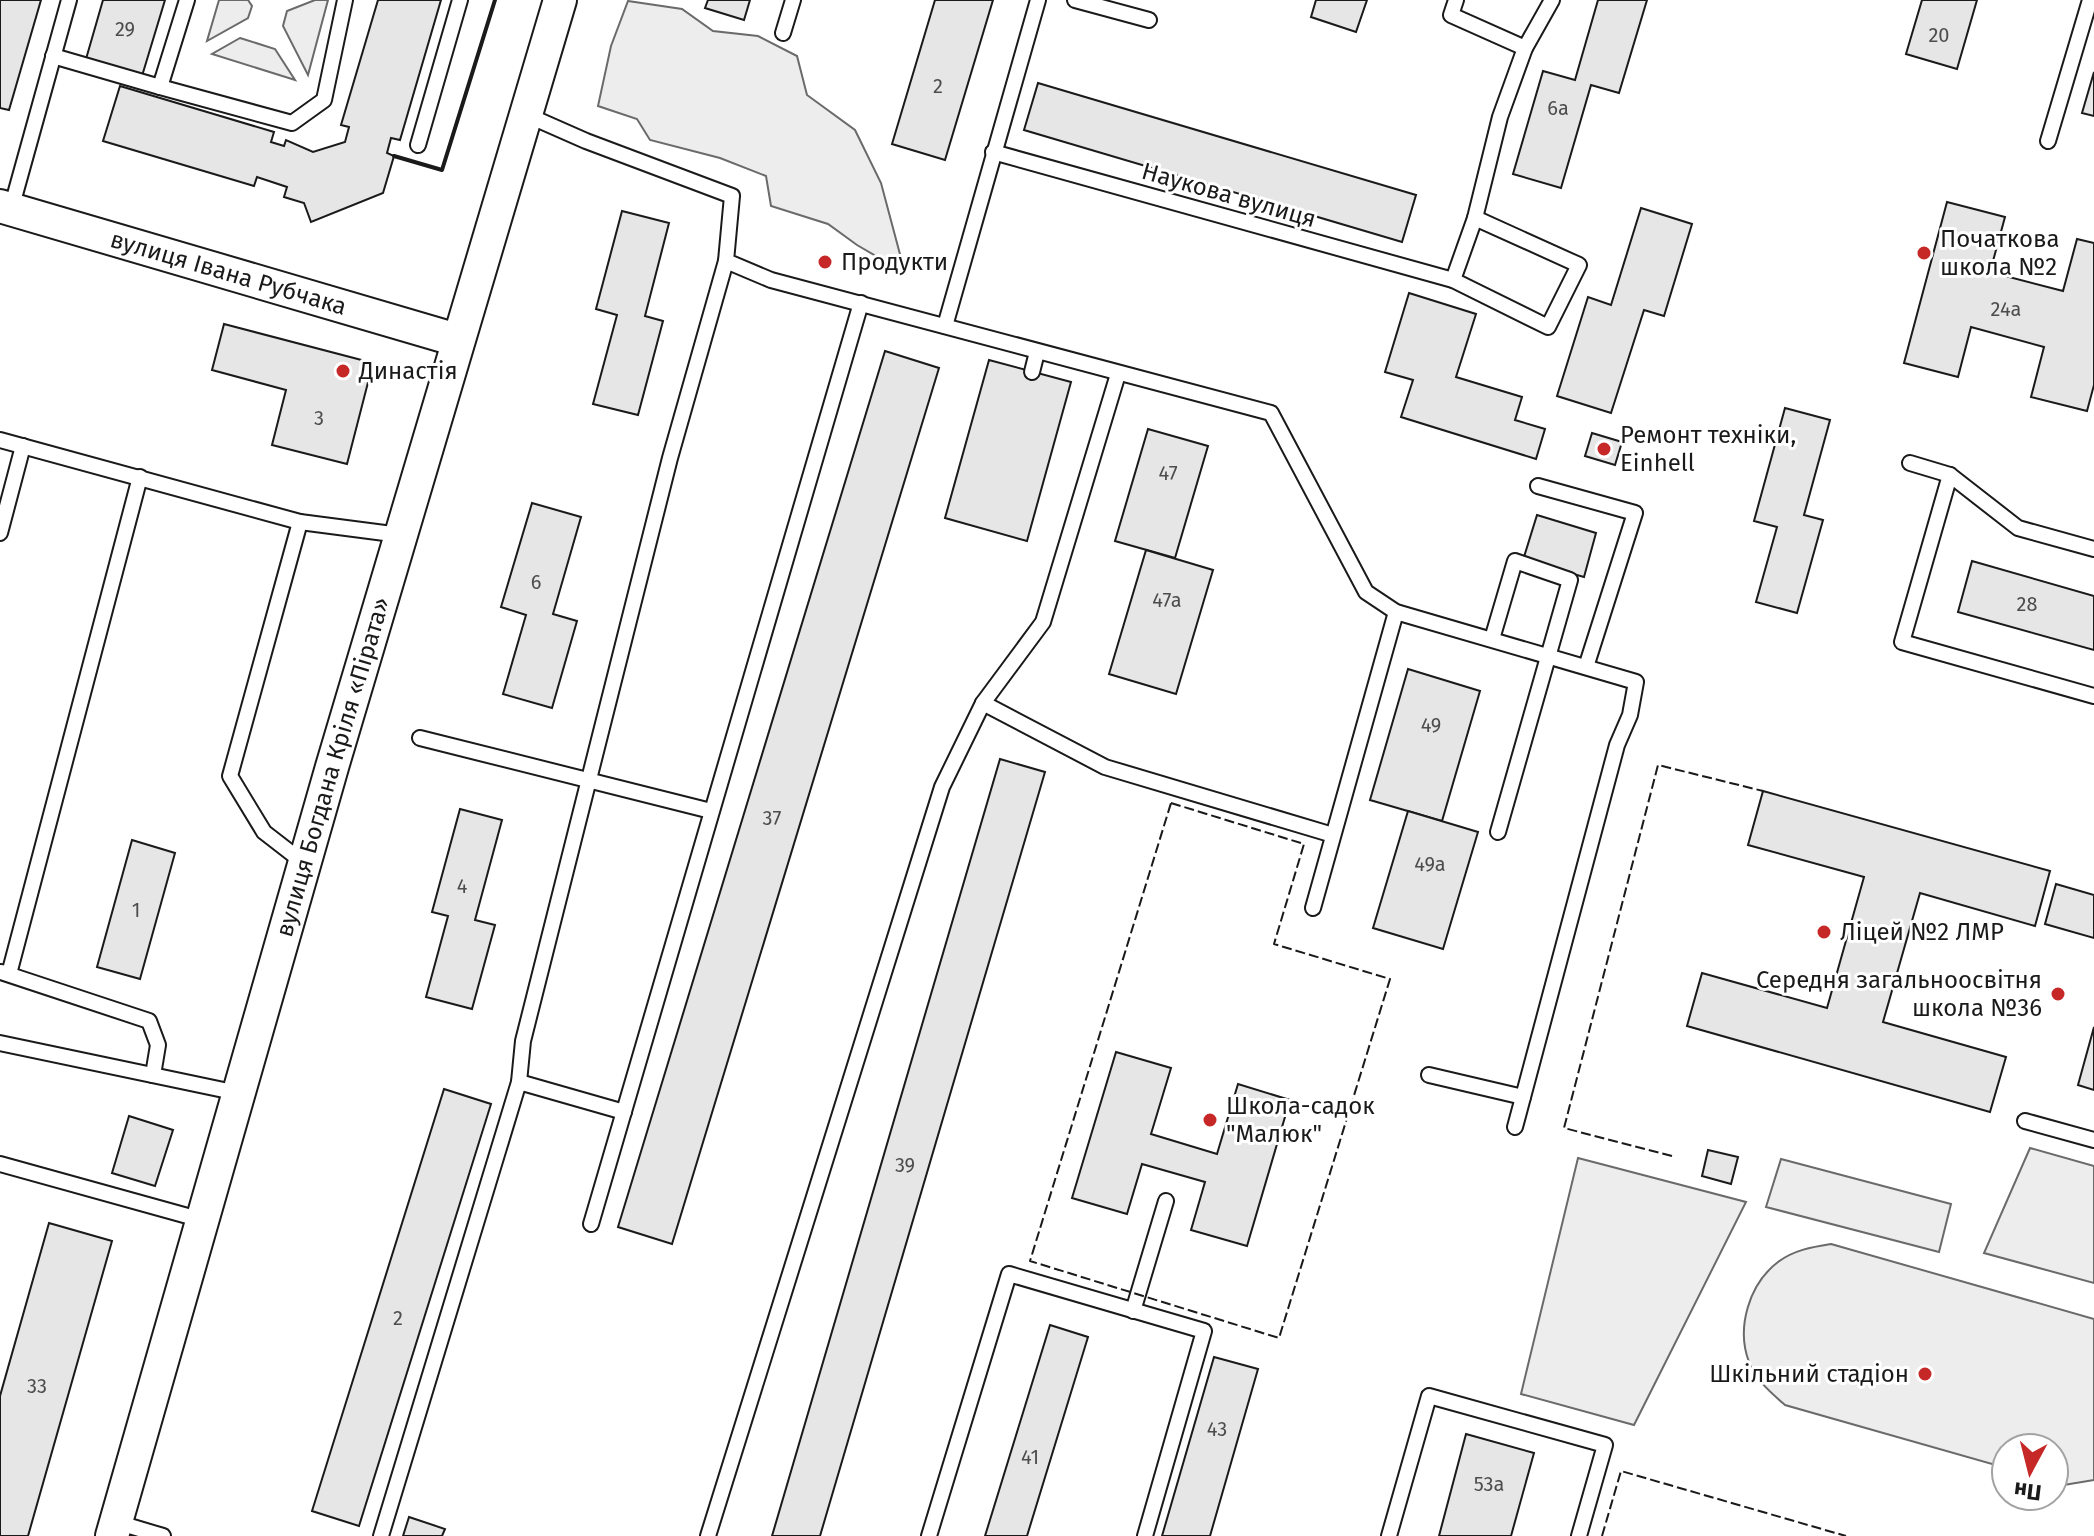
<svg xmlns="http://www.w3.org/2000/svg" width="2094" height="1536" viewBox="0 0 2094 1536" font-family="'Fira Sans',sans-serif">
<rect width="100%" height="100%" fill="#fff"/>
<g fill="#ededed" stroke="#6a6a6a" stroke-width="2">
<polygon points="219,0 248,0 252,6 248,18 207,41"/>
<polygon points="315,0 328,0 308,75 283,26 287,11"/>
<polygon points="628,1 682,9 713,31 758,36 797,56 807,95 855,130 881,183 905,273 857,245 828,224 771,206 766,176 720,158 650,140 637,119 598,106 611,46"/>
<polygon points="240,38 275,49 295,80 212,54"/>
<polygon points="2030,1148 2094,1166 2094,1283 1984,1253"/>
<polygon points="1578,1158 1746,1202 1634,1425 1521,1394"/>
<polygon points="1781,1159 1951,1204 1939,1252 1766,1207"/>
<path d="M1831 1244 2094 1319V1480L2064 1485 2054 1482V1448H2006V1468L1785 1405C1770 1392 1756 1380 1749 1362 1736 1328 1749 1284 1778 1262 1794 1250 1812 1247 1831 1244Z"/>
</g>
<g fill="#e6e6e6" stroke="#1a1a1a" stroke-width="2">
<polygon points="0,0 41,0 9,110 0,108"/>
<polygon points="103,0 165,0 142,76 86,59"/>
<polygon points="378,0 441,0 400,140 391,138 387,153 394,156 383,193 311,222 304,203 284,197 287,187 257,177 254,186 103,141 120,86 274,132 271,142 284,146 286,140 313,152 345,142 349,127 341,125"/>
<polygon points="708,0 750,0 744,20 705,8"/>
<polygon points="935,0 993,0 945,160 892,144"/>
<polygon points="1316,0 1367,0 1356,32 1311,17"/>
<polygon points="1598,0 1647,0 1619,93 1591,85 1561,188 1513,174 1543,71 1575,80"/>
<polygon points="1922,0 1977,0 1957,69 1906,54"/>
<polygon points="2094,72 2094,116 2082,113"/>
<polygon points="1038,83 1416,195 1402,242 1024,130"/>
<polygon points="1947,202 2005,217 1990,272 2063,291 2077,239 2094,243 2094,385 2087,411 2031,397 2044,347 1971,327 1958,377 1904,363"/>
<polygon points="1641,208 1692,224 1664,316 1644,310 1611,413 1557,396 1588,297 1611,305"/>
<polygon points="622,211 669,223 645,316 663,321 638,415 593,404 617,315 596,309"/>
<polygon points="1409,293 1476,314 1456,377 1522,397 1515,420 1545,429 1536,459 1401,417 1413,380 1385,372"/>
<polygon points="224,324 373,363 347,464 272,445 286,390 212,370"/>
<polygon points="885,351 939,368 672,1244 618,1227"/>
<polygon points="989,360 1071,382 1027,541 945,518"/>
<polygon points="1785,408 1830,420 1804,515 1823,520 1797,613 1756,602 1777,527 1754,521"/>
<polygon points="1148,429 1208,446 1175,558 1115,541"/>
<polygon points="1592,433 1622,442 1615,465 1585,456"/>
<polygon points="532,503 581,517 553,614 577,621 552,708 503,694 526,615 501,607"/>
<polygon points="1537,515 1596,533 1584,577 1523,560"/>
<polygon points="1146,550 1213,570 1176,694 1109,674"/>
<polygon points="1972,561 2094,596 2094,650 1958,612"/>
<polygon points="1408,669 1480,691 1442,821 1370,800"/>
<polygon points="1000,759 1045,772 820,1536 772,1536"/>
<polygon points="1763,791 2050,871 2035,926 1920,893 1883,1022 2006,1057 1990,1112 1687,1026 1702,973 1827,1008 1864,877 1748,845"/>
<polygon points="460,809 502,820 475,920 495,925 472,1009 426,997 448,916 432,912"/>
<polygon points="1408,811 1478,832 1443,949 1373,928"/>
<polygon points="132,840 175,853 140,979 97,967"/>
<polygon points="2056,884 2094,895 2094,938 2045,924"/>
<polygon points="2094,1027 2094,1090 2078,1085"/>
<polygon points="1116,1052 1171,1068 1151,1134 1217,1154 1238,1084 1290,1100 1247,1246 1191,1230 1205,1182 1142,1164 1127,1214 1072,1198"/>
<polygon points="444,1089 491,1104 359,1526 312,1511"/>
<polygon points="129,1116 173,1130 155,1186 112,1173"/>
<polygon points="1708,1150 1738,1157 1731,1184 1702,1176"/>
<polygon points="49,1223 112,1241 28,1536 0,1536 0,1396"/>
<polygon points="1050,1325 1088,1337 1027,1536 985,1536"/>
<polygon points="1214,1357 1258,1369 1210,1536 1162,1536"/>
<polygon points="1466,1434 1534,1453 1511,1536 1439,1536"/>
<polygon points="409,1517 445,1529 442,1536 403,1536"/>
</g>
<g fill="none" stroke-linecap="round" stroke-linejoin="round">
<g stroke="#1a1a1a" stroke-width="18">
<g id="service">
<polyline points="1075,0 1149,20"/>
<polyline points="1456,0 1451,15 1525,48"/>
<polyline points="783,33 793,0"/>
<polyline points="53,56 160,87 187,0"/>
<polyline points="160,87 292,123 324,100 345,0"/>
<polyline points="527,115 586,141 732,196 726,261 771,280 1271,413 1366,592 1396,612 1636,682 1630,715 1617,745 1515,1127"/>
<polyline points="2048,141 2090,0"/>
<polyline points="418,145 460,0"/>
<polyline points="993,152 1453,280 1548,327 1579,265 1475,218"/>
<polyline points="11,209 69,0"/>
<polyline points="1453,280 1475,218 1500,117 1525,48 1552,0"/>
<polyline points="945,326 1038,0"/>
<polyline points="1032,372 1037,352"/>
<polyline points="0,440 300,522 400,535"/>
<polyline points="1910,463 1950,475 2018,528 2094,549"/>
<polyline points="1950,475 1902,642 2094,696"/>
<polyline points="1538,486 1635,513 1586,667"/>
<polyline points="300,522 230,776 264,832 304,863"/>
<polyline points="0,533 23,446"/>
<polyline points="1492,639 1515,561 1570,580 1498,832"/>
<polyline points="983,703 1105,767 1333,835"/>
<polyline points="420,738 711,811"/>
<polyline points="1313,908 1396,612"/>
<polyline points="1,972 149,1021 158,1045 153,1075"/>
<polyline points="9,974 140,477"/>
<polyline points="0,1043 238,1093"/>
<polyline points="1429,1075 1523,1097"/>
<polyline points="519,1082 624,1112"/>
<polyline points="2025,1121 2094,1140"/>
<polyline points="0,1164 202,1220"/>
<polyline points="591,1224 861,303"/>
<polyline points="1133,1311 1166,1201"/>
<polyline points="116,1522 163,1536"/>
<polyline points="381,1536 519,1082 523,1041 670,458 726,261"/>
<polyline points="708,1536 942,787 983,703 1043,622 1118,374"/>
<polyline points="929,1536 1009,1274 1204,1331 1145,1536"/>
<polyline points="1389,1536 1429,1396 1605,1445 1579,1536"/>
</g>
</g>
<g stroke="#1a1a1a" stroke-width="36">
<g id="tertiary">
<path id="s1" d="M0 206 457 340"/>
<path id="s2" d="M112 1536 332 767 560 0"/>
</g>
</g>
<use href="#service" stroke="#fff" stroke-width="14"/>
<use href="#tertiary" stroke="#fff" stroke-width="32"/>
<g stroke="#1a1a1a" stroke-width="2" stroke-dasharray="10 4" stroke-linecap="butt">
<polygon points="1171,803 1304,844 1274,944 1390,979 1279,1338 1030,1261"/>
<polyline points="1672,1156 1564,1128 1658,765 1763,791"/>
<polyline points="1602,1536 1621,1471 1846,1536"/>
</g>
<polyline stroke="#1a1a1a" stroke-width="4" points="394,156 442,170 495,0"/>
</g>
<g fill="#c62828" stroke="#fff" stroke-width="3">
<circle cx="1924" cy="253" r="8"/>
<circle cx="825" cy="262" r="8"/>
<circle cx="343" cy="371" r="8"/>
<circle cx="1604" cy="449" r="8"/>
<circle cx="1824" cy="932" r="8"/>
<circle cx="2058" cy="994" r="8"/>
<circle cx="1210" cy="1120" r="8"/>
<circle cx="1925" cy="1374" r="8"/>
</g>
<g text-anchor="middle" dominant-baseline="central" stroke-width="6" stroke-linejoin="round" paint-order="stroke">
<g font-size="20" fill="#4d4d4d">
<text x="125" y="29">29</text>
<text x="1939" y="35">20</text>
<text x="938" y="86">2</text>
<text x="1558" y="108">6а</text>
<text x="2006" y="309">24а</text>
<text x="319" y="418">3</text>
<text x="1168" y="473">47</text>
<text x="536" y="582">6</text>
<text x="1167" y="600">47а</text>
<text x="2027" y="604">28</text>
<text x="1431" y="725">49</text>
<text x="772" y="818">37</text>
<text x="1430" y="864">49а</text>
<text x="462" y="886">4</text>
<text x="136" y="910">1</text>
<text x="905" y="1165">39</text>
<text x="398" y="1318">2</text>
<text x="37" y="1386">33</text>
<text x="1217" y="1429">43</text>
<text x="1030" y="1457">41</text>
<text x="1489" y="1484">53а</text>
</g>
<g font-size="24" fill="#1a1a1a" stroke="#fff">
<text transform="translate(1229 195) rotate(16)">Наукова вулиця</text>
<text stroke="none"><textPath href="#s1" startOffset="238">вулиця Івана Рубчака</textPath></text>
<text stroke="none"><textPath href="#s2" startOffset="800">вулиця Богдана Кріля «Пірата»</textPath></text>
</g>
<g font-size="24" fill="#1a1a1a" stroke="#fff" text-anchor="start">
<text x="1940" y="239">Початкова<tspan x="1940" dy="28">школа №2</tspan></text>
<text x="841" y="262">Продукти</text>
<text x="359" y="371">Династія</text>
<text x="1620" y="435">Ремонт техніки,<tspan x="1620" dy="28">Einhell</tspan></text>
<text x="1840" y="932">Ліцей №2 ЛМР</text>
<text x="2042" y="980" text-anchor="end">Середня загальноосвітня<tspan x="2042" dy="28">школа №36</tspan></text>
<text x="1226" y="1106">Школа-садок<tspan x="1226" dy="28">"Малюк"</tspan></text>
<text x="1909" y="1374" text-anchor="end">Шкільний стадіон</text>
</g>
</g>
<g transform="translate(2030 1472) rotate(187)"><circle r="38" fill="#ffffff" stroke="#a3a3a3" stroke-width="2"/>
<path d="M0-6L14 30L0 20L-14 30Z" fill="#c62828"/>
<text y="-12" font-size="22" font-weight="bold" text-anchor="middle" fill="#1a1a1a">Пн</text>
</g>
</svg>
